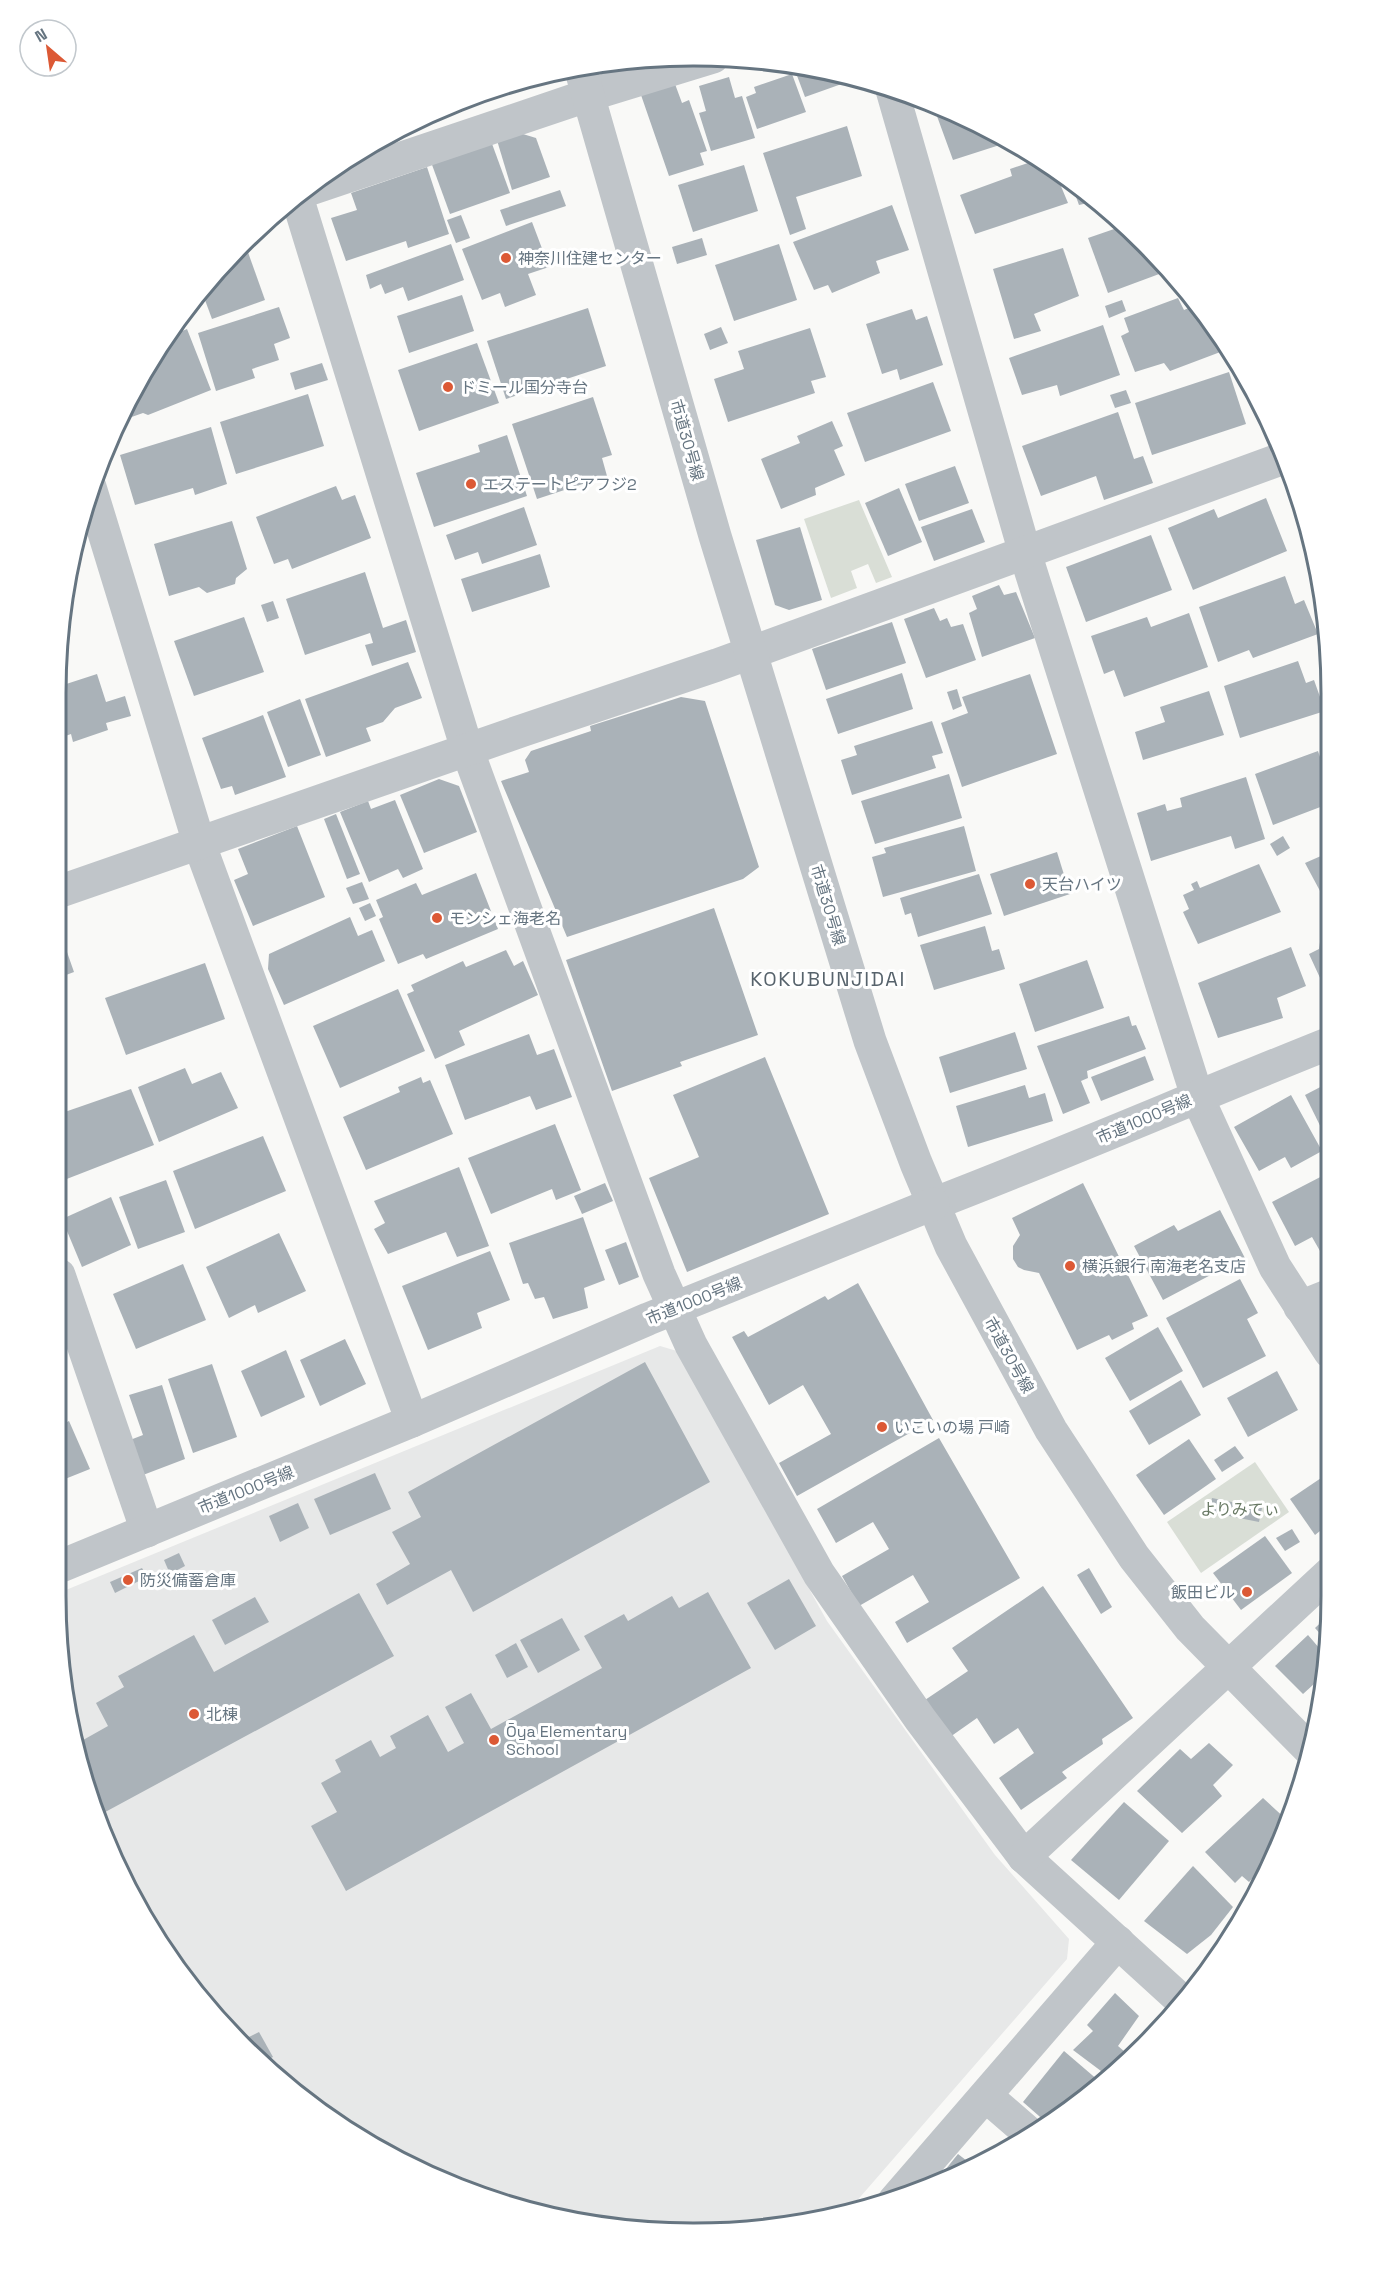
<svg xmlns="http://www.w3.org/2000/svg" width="1387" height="2289" viewBox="0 0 1387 2289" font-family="'Space Grotesk','Noto Sans JP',sans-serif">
<rect width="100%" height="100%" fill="#f9f9f7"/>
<polygon fill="#e7e8e8" points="660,1346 677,1351 827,1621 995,1855 1069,1939 1067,1959 848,2211 777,2228 693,2233 610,2228 489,2200 411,2168 305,2102 187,1984 121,1878 89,1800 61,1679 61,1592"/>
<g fill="#d9ded6">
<polygon points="859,500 892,577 876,583 868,564 851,571 857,588 831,598 804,519"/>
<polygon points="1255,1462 1289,1512 1201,1573 1167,1522"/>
</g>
<g fill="#aab2b8">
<polygon points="793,65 818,68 848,77 850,81 805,97"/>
<polygon points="792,74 806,112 757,129 746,97 756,93 754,87"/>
<polygon points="729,77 735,98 742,96 755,138 711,151 699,113 706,111 699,86"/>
<polygon points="675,84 682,103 689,100 707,151 700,153 704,165 669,176 641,95"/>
<polygon points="940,105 995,135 1009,142 953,160 934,108"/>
<polygon points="847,126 862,176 796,197 806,229 790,235 763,153"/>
<polygon points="513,131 536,138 550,177 512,190 496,137"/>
<polygon points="491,141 510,193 450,214 431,162"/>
<polygon points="1040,159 1045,168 1051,165 1053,167 1068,203 975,234 960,195 1012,176 1010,169"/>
<polygon points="744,165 758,211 693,232 678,185"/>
<polygon points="427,167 449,234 408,248 406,241 346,261 331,218 357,210 351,193"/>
<polygon points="1071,183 1092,202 1079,205"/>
<polygon points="560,190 566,206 506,226 500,210"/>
<polygon points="892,205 909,250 876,261 880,273 832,293 828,285 814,290 793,242"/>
<polygon points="461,215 470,238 456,243 447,220"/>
<polygon points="532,222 549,267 528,274 536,295 505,307 500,293 482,300 462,249"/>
<polygon points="1120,227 1170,270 1108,293 1088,238"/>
<polygon points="702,238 707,255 677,264 672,247"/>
<polygon points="244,241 265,300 212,319 202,292"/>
<polygon points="451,244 464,280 408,301 403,287 385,294 381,284 370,289 366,275"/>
<polygon points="779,244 797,300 734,321 715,265"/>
<polygon points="1063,248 1079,296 1034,314 1041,331 1014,339 993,269"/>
<polygon points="462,295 474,331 409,353 397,316"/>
<polygon points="1178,298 1184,310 1196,305 1217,334 1223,351 1170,371 1164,363 1135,372 1121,336 1129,332 1124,318"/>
<polygon points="1122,300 1126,311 1109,318 1105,306"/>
<polygon points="279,307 290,338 274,344 279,360 252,369 255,378 216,391 198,333"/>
<polygon points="588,308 606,366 506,399 487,341"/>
<polygon points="912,309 916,320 927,316 943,365 900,380 897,369 882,374 866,324"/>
<polygon points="1103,325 1120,375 1060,396 1057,385 1022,395 1009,358"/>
<polygon points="721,327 728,343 710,350 704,334"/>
<polygon points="810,328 826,377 811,381 815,393 728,422 714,379 744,369 738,351"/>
<polygon points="187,329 211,390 148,415 143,413 123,420 163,339"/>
<polygon points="477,343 499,403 419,431 398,370"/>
<polygon points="322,363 328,380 295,390 290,373"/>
<polygon points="1229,372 1246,424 1152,455 1135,403"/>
<polygon points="933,382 951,431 865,462 847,413"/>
<polygon points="1126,390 1131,403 1115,408 1110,395"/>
<polygon points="308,394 324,446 236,474 220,422"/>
<polygon points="593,397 612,455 602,458 607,476 537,499 512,424"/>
<polygon points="1118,412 1134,459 1143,456 1153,483 1104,500 1096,476 1041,496 1022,446"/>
<polygon points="832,421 843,446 834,450 845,475 815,488 816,495 781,509 761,459 800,443 797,436"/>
<polygon points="211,427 227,484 195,495 193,488 135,505 120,455"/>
<polygon points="507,435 527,496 434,527 416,473 480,452 478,445"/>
<polygon points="955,466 969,503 919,521 905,484"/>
<polygon points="336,486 342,500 355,495 371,538 292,569 288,559 274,564 256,517"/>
<polygon points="899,488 922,542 888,556 865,503"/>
<polygon points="1266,498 1287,551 1193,590 1168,528 1214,509 1218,518"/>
<polygon points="524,507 537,545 482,564 478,552 455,560 446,535"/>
<polygon points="972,509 985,542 934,561 921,527"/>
<polygon points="232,521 247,569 236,578 235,584 207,593 199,587 169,596 154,544"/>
<polygon points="800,527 822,600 789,610 775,605 756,540"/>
<polygon points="1151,535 1172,590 1086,622 1066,567"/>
<polygon points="540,554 550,587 472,612 461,579"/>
<polygon points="365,572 383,628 406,620 416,652 372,666 365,645 373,643 370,633 305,655 286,599"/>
<polygon points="1285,576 1295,604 1304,600 1318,634 1253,658 1249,650 1218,662 1199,607"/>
<polygon points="999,585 1004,595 1016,592 1035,638 982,657 969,613 977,609 972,596"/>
<polygon points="273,601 279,618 267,622 261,605"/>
<polygon points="934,608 940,621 947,618 951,627 963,624 976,660 926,678 904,619"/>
<polygon points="1189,613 1208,667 1124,697 1114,670 1104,674 1091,636 1147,617 1151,627"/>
<polygon points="244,617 264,672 194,696 174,641"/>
<polygon points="892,622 906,663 826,690 812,649"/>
<polygon points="1298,661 1306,683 1314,680 1325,711 1240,738 1224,686"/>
<polygon points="408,662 422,698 395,708 383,722 366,728 371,741 326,757 305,699"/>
<polygon points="902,673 913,709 838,734 826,699"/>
<polygon points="97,674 106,702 125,696 131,716 106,723 108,730 73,742 71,734 57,739 57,687"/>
<polygon points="1030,674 1057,754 962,787 941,723 968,713 962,697"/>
<polygon points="957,689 962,706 953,710 947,692"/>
<polygon points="1209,691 1224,735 1143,760 1135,732 1165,722 1160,707"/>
<polygon points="681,697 705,701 759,867 743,879 567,937 501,781 529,772 525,760 531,751 591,731 590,726"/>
<polygon points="300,699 321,755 288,767 267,712"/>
<polygon points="263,715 286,777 235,795 232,786 221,789 202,738"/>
<polygon points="932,721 943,753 932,756 936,768 852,795 841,760 857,755 854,746"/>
<polygon points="1318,751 1320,757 1330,753 1330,812 1326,814 1323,806 1273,825 1255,774"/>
<polygon points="949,774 962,818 875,844 861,801"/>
<polygon points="1246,777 1265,839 1235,849 1231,836 1151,861 1137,813 1165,804 1167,811 1182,807 1180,798"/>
<polygon points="439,779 459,786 477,832 424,853 400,795"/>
<polygon points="395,800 423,869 403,878 398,869 369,882 340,812 368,801 371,809"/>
<polygon points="336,814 360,874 347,879 324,819"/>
<polygon points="297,826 325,897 253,926 234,880 248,874 238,849"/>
<polygon points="964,826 976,871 883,897 872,857 886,853 884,848"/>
<polygon points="1283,836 1290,848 1277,856 1270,844"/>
<polygon points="1057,852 1070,894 1004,916 990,874"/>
<polygon points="1330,852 1330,903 1327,904 1305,863"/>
<polygon points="1259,864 1281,912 1198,944 1183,912 1189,909 1183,895 1194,890 1191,884 1197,881 1200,888"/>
<polygon points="476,873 498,929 426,959 423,954 398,964 379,919 383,917 376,900 416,883 422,895"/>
<polygon points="979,874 992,914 918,937 911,913 905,915 900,898"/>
<polygon points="362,882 369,899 353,904 346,888"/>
<polygon points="370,903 376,916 365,921 359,908"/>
<polygon points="714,908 758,1035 680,1062 682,1066 612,1091 566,960"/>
<polygon points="350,917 358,936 372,930 385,961 284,1005 268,969 269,954"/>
<polygon points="985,926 992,951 999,949 1005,969 934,990 920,945"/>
<polygon points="58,932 60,932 74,972 58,978"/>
<polygon points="1330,938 1330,977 1321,980 1309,954 1319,949 1320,942"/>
<polygon points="1291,947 1306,986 1277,998 1283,1018 1218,1038 1198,983"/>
<polygon points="506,950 514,966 523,961 538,995 459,1031 465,1045 435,1059 407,994 414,991 411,985 463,961 466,967"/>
<polygon points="1087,960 1104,1008 1035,1032 1019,984"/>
<polygon points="205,963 225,1019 126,1055 105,998"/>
<polygon points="398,989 425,1051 340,1088 313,1026"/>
<polygon points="1129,1016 1132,1026 1136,1025 1146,1049 1087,1071 1088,1078 1081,1081 1090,1103 1063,1114 1037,1046"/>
<polygon points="1015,1032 1027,1069 950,1093 939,1057"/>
<polygon points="529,1034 537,1055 554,1049 572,1097 536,1110 530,1096 465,1120 445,1065"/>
<polygon points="1145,1056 1154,1080 1101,1101 1091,1077"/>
<polygon points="765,1057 829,1214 687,1272 649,1178 699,1157 673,1095"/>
<polygon points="185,1068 192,1084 221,1072 238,1108 159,1142 138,1087"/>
<polygon points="421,1077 423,1083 430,1080 453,1134 366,1170 343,1117 400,1092 398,1087"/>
<polygon points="1330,1082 1330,1146 1305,1095"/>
<polygon points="1025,1085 1029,1098 1045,1093 1053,1121 968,1147 956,1106"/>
<polygon points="131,1089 154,1145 59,1182 59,1114"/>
<polygon points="1291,1095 1322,1151 1291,1168 1285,1157 1259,1171 1234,1127"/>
<polygon points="555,1124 581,1190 556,1200 552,1189 491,1214 468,1158"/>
<polygon points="263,1136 286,1191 195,1229 173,1171"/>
<polygon points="459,1167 489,1246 457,1257 446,1232 388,1254 374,1229 385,1223 374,1201"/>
<polygon points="1330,1172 1330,1246 1320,1251 1312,1237 1295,1246 1272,1202"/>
<polygon points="166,1180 185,1232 138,1249 119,1197"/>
<polygon points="605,1183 613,1201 582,1214 574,1196"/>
<polygon points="1083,1183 1148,1316 1132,1323 1134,1329 1112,1340 1109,1335 1077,1350 1039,1273 1024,1270 1018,1267 1013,1259 1013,1246 1020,1235 1012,1218"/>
<polygon points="111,1197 131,1245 82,1267 62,1219"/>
<polygon points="1220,1210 1247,1262 1230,1271 1224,1268 1163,1300 1134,1246 1174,1225 1178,1231"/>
<polygon points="583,1217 605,1280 584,1288 588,1308 553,1319 544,1297 535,1299 528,1283 523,1284 509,1243"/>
<polygon points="279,1233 306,1291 258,1313 255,1305 229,1318 206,1267"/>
<polygon points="626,1242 639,1277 619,1285 605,1250"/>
<polygon points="490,1251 510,1300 477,1313 482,1328 428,1350 402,1286"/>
<polygon points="183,1264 206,1320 136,1349 113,1294"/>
<polygon points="1240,1279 1258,1313 1247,1319 1266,1356 1203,1388 1166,1318"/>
<polygon points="858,1283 933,1420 797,1496 779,1463 831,1434 803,1385 769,1405 732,1337 744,1331 748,1337 825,1296 828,1300"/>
<polygon points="1158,1327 1183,1371 1130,1401 1105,1358"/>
<polygon points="345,1339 366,1384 320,1406 300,1360"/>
<polygon points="286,1350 305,1397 261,1417 241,1371"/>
<polygon points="645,1362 710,1482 473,1612 451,1570 387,1605 376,1584 410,1564 392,1532 421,1517 408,1492"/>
<polygon points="212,1364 237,1437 193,1453 168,1379"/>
<polygon points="1277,1371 1298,1410 1248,1437 1227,1398"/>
<polygon points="1181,1380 1201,1415 1149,1445 1129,1411"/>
<polygon points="162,1385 185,1459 143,1475 130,1440 143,1435 129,1395"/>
<polygon points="69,1421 90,1469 60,1481 60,1426"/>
<polygon points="939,1438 1020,1578 907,1643 895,1622 929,1602 913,1575 859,1606 842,1576 889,1549 873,1522 836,1543 817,1509"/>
<polygon points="1189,1439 1216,1479 1164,1515 1136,1475"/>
<polygon points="1235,1446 1244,1458 1222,1472 1214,1460"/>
<polygon points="1330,1472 1330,1523 1315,1535 1290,1499"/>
<polygon points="375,1473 391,1509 330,1535 314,1499"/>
<polygon points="1212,1498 1262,1508 1259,1522 1209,1512"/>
<polygon points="298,1503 309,1528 280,1542 269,1516"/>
<polygon points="1292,1529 1300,1542 1285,1551 1276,1538"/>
<polygon points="1265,1536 1292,1573 1241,1610 1213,1573"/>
<polygon points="179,1553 185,1566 170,1574 164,1560"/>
<polygon points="142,1568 147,1577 115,1593 110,1582"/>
<polygon points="1089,1568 1112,1607 1101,1614 1077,1575"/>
<polygon points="789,1579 816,1626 775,1650 747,1603"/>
<polygon points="1043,1586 1133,1718 1102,1739 1103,1744 1062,1772 1067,1778 1021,1810 999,1778 1034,1753 1018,1728 994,1744 977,1718 950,1737 925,1700 968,1671 952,1648"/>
<polygon points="708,1592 751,1668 346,1891 311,1826 337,1812 321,1783 341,1772 335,1760 371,1740 380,1757 396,1748 390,1736 428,1715 448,1752 464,1743 445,1707 471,1693 491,1729 602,1668 584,1636 624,1614 628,1621 672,1596 679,1608"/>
<polygon points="359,1593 394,1656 96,1817 89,1800 76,1744 108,1726 96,1703 124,1687 118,1676 194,1635 214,1672"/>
<polygon points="255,1597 269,1622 225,1645 212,1620"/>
<polygon points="1330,1614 1330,1638 1329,1644 1315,1628"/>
<polygon points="562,1618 580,1650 538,1673 520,1640"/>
<polygon points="1308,1635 1326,1656 1320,1688 1314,1684 1303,1694 1275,1666"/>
<polygon points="516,1643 528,1667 507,1678 495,1655"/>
<polygon points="1209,1743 1233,1765 1213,1785 1222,1796 1182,1833 1137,1791 1180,1749 1191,1759"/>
<polygon points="1263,1798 1288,1821 1266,1864 1249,1882 1242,1876 1235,1883 1205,1852"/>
<polygon points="1124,1802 1169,1841 1119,1900 1071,1860"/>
<polygon points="1193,1866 1233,1907 1211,1935 1187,1954 1144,1921"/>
<polygon points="1115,1993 1139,2016 1118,2046 1132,2058 1109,2077 1073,2050 1093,2031 1087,2025"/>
<polygon points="259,2032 273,2057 265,2061 243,2040"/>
<polygon points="1064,2051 1099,2081 1082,2102 1047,2123 1023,2102"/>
<polygon points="958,2154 971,2164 982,2154 990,2159 976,2168 933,2185"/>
</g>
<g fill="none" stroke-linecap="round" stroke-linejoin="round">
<g stroke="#c0c5c9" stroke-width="33">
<polyline points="892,90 1025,553 1197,1096 1275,1267 1330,1352"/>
<polyline points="307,190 589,95 713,57"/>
<polyline points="297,197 467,749 659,1274 691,1345 819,1574 920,1719 1024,1857 1182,2001"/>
<polyline points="90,487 199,843 412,1421"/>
<polyline points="58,892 524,730 717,665 1281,459"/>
<path d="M933 1204C1066 1153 1197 1096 1330 1043"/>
<polyline points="59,1275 147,1531"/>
<polyline points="1300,1307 1330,1295"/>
<polyline points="1024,1857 1330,1573"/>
<polyline points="986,2096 1030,2134"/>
<polyline points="894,2201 1118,1942"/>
</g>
<g stroke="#c0c5c9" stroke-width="33">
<polyline points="580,67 715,536 870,1041 916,1163 951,1246 1051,1430 1134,1557 1190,1628 1308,1748"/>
<polyline points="61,1566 412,1421 648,1319 933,1204"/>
</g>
</g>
<g fill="#dc5935" stroke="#fff" stroke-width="2">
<circle cx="506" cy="258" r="6"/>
<circle cx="448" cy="387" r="6"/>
<circle cx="471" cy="484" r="6"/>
<circle cx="1030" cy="884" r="6"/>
<circle cx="437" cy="918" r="6"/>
<circle cx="1070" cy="1266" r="6"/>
<circle cx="882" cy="1427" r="6"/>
<circle cx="128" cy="1580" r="6"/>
<circle cx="1247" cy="1592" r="6"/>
<circle cx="194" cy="1714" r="6"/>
<circle cx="494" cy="1740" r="6"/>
</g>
<g text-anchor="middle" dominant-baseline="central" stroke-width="6" stroke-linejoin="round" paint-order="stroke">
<g font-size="16" fill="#667581" stroke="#fff" text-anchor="start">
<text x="518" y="258">神奈川住建センター</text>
<text x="460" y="387">ドミール国分寺台</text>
<text x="483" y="484">エステートピアフジ2</text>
<text x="1042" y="884">天台ハイツ</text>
<text x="449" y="918">モンシェ海老名</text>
<text x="1082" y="1266">横浜銀行 南海老名支店</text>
<text x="894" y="1427">いこいの場 戸崎</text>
<text x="140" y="1580">防災備蓄倉庫</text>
<text x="1235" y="1592" text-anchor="end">飯田ビル</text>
<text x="206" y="1714">北棟</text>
<text x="506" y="1731">Ōya Elementary<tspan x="506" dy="18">School</tspan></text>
</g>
<g font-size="16" fill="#667581" stroke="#fff">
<text transform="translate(687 440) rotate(74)">市道30号線</text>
<text transform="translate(828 905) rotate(73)">市道30号線</text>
<text transform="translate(1144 1119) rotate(-23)">市道1000号線</text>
<text transform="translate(694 1301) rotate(-22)">市道1000号線</text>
<text transform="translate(1009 1355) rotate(61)">市道30号線</text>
<text transform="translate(246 1490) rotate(-22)">市道1000号線</text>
</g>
<g font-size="16" fill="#687964" stroke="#fff">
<text x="1240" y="1509">よりみてぃ</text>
</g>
<g font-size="20" letter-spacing="1.5" fill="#57636c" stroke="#fff">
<text x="828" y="979">KOKUBUNJIDAI</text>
</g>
</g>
<path d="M0 0H1387V2289H0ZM693 66H694A627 627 0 0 1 1321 693V1596A627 627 0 0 1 694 2223H693A627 627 0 0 1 66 1596V693A627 627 0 0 1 693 66Z" fill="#fff" fill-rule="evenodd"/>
<path fill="none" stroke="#667581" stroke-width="3" d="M693 66H694A627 627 0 0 1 1321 693V1596A627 627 0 0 1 694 2223H693A627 627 0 0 1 66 1596V693A627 627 0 0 1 693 66Z"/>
<g transform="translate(48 48) rotate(331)"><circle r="28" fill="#ffffff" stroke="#c2c8cd" stroke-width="1.5"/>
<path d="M0-4.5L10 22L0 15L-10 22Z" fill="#dc5935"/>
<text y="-9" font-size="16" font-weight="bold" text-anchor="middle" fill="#667581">N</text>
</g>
</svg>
